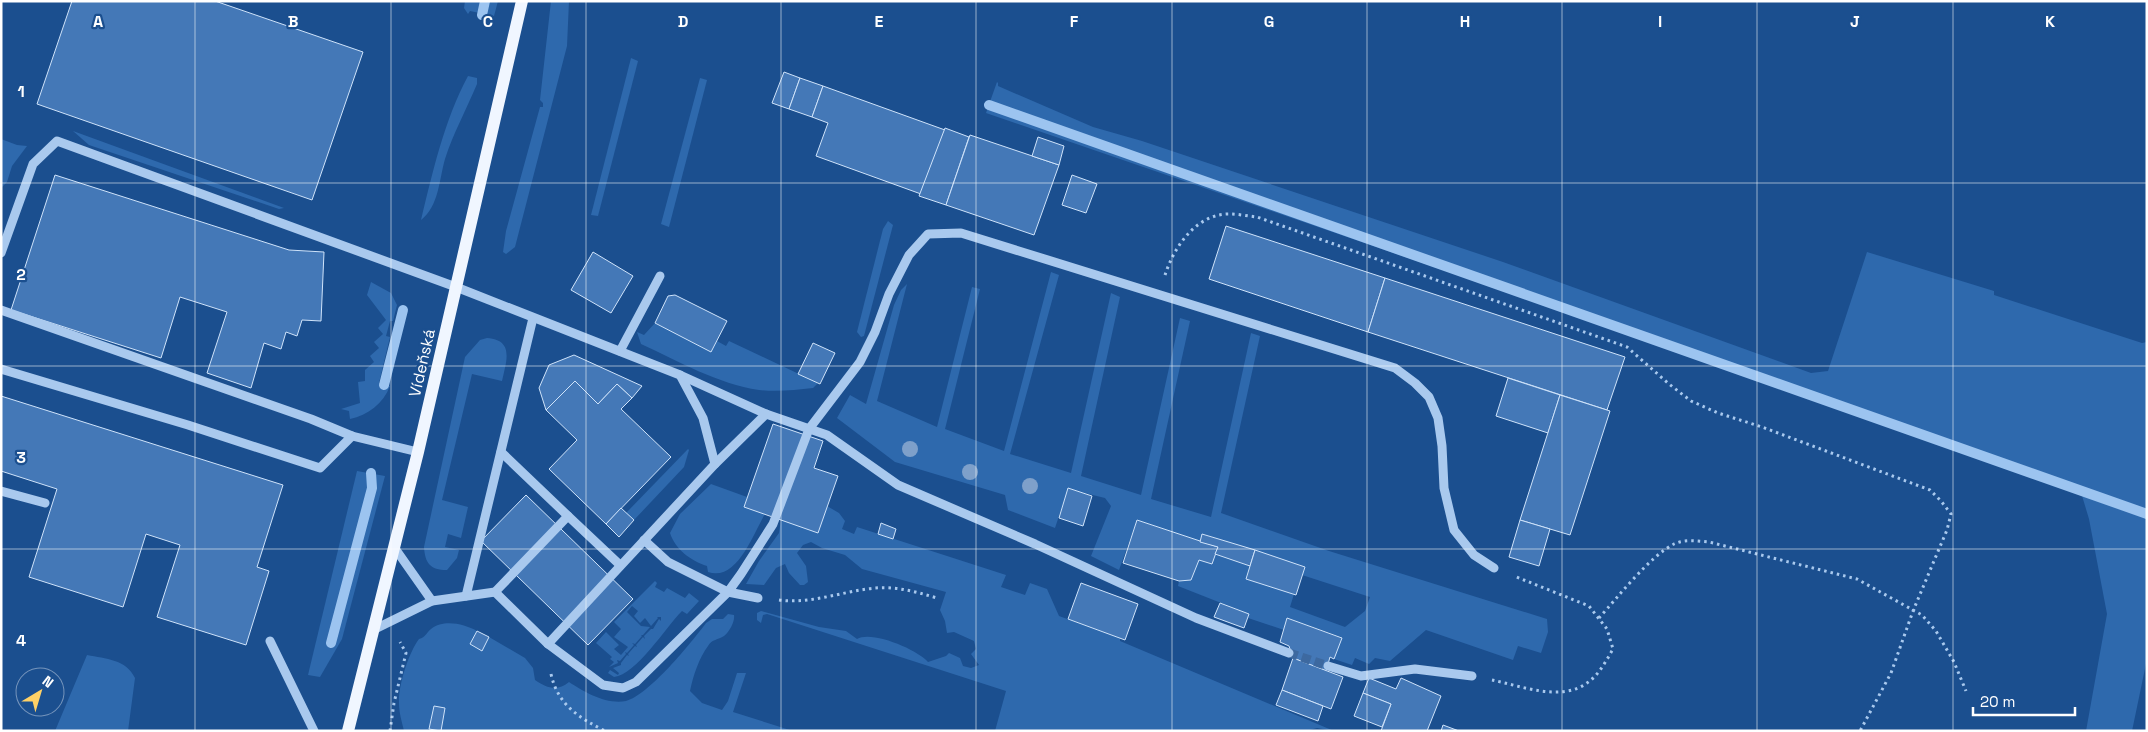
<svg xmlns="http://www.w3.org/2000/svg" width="2148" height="732" viewBox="0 0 2148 732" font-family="'Space Grotesk',sans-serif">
<rect width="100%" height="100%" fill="#1b4f8f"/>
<g fill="#2e69ad">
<polygon points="465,1 498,1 494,16 470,11 468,14 464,8"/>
<polygon points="551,1 569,1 567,46 515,247 506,254 503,252 506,231 540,107 543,107 543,103 540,100"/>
<polygon points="631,58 638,61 598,216 591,215"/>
<path d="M468 76 477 78V84C467 108 453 134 445 159 439 180 439 206 421 220 433 171 444 121 468 76Z"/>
<polygon points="700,78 707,80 669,227 661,224"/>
<polygon points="997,82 998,83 998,86 1093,127 1142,141 1503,262 1811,373 1828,371 1867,252 1994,291 1994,295 2142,343 2147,342 2147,659 2132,731 2086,731 2107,614 2089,519 2080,489 986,113"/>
<polygon points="73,131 284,208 279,209 89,145"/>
<polygon points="1,139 17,145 27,146 12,166 7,182 1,188"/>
<polygon points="888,221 893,225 864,336 861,337 857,332 883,229"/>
<polygon points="1051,272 1059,275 1010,454 1071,473 1111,293 1120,297 1081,476 1141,495 1180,318 1190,321 1151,499 1211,517 1251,333 1260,336 1221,513 1329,551 1547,619 1548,632 1541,653 1518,646 1513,660 1426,630 1390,661 1375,658 1369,664 1355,658 1352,665 1334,659 1341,637 1287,618 1284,630 1248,618 1249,614 1178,586 1179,581 1191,580 1199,560 1212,564 1215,554 1250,566 1246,579 1294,594 1290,607 1345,627 1365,611 1370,597 1302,575 1305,567 1203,534 1200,542 1137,520 1119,570 1091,556 1111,506 1105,498 1068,489 1055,528 1008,510 1005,495 895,462 837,418 850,395 866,404 894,305 901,290 907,284 877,401 937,427 972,287 980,289 945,429 1004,451"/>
<path d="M371 282 391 293 397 305 393 321H390L386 336 390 337 379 383 390 386C383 404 368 415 350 419L349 411 341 409 360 403 358 382 365 381V370L374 362 370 356 379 348 374 342 383 334 378 328 386 320 367 295Z"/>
<path d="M655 323 711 352 717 341 726 346 729 341 818 383 813 388C795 390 777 392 759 390 718 384 678 361 641 344L637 332 644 335Z"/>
<path d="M487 338C515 340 506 362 502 381L472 374 442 500 468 507 461 538 448 534 445 547 459 550 457 558 447 570C430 570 425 563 424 547L465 357 480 340Z"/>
<polygon points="688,449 689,450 684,467 634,520 626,513"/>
<polygon points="357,471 385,476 342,639 320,677 308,675"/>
<path d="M711 484 747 497 745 507 765 514C753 534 737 582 708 572L707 566C691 561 675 549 670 533L680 514Z"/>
<path d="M827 506 839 513 845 521 842 529 854 534 857 527 1006 575 1001 587 1025 595 1030 583 1047 589 1059 616 1120 638V641L1334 731 1317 728 1306 731H995L1006 691 767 614 763 615 761 623 757 620V613L761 611 819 627 846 631 857 639C872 630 918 650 928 662L946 656 949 653 960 658 963 666 971 668 979 665 971 654 976 649 974 641 954 632 947 633 945 621 940 610 946 592 862 569 845 555 822 548 811 542 803 545 797 553 806 566 808 582 804 585H800L789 573 785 564 776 568 764 585 746 584 759 561 779 533 781 519Z"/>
<path d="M655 581 657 583 655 587 664 592 667 588 685 598 689 593 699 601 687 614 682 611C666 627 636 675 614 677L608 673 610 670 618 675 619 673 613 668 621 665V663L627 655 629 656 628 654 635 646 637 647 636 645 643 637 645 639 644 636 651 629H653L659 619 661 621V617H657L658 618 651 626 645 618 640 623 634 616 638 611 632 606 627 612 641 626 650 627 643 635H641L642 636 635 644 632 643 634 645 627 653 625 652 626 654 620 661 617 660 618 663 609 667 614 662 610 659 612 657 596 643 606 632 619 645 614 649 621 655 628 647 614 637 621 629 614 622Z"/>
<path d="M728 614 734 615C735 621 730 631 724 636 718 640 712 639 708 646 699 658 693 676 690 691L702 703 722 710 728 701 737 673H746L733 712 793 731H404C402 722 399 713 399 703 398 686 409 652 419 639 426 637 426 633 431 629 444 619 464 624 477 631L470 644 481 650 489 637 525 658 533 668 535 680C547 688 557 692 569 682 584 692 607 705 626 701 649 695 692 642 706 623L712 619H723Z"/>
<path d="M87 655C106 659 126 659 135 678L128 731H55Z"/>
</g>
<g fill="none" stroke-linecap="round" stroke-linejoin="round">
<g stroke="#9cc4f0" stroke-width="10">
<polyline points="482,15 485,1"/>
<polyline points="989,105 2147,514"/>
<polyline points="384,385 403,310"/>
<polyline points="331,643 372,488 371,473"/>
</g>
</g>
<g fill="#4478b7" stroke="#cfe3fa">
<polygon points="72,1 215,1 363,52 312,200 37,104"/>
<polygon points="784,72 800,78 789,109 772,103"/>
<polygon points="800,78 823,86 812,117 789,109"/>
<polygon points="823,86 945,130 921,194 816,156 828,123 812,117"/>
<polygon points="945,128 969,137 946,205 919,196"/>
<polygon points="970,135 1059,165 1034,235 946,205"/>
<polygon points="1038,137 1064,146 1059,165 1032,156"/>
<polygon points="55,175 289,250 324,252 321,321 302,320 297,336 286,332 281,349 264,343 251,388 207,373 227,312 180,297 161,358 11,310"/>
<polygon points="1072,175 1097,184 1086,213 1062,205"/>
<polygon points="1226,226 1385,278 1368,332 1209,279"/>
<polygon points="593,252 633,276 611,313 571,290"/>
<polygon points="1385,278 1625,357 1607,410 1368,332"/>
<polygon points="675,295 727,321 711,352 655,323 668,296"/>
<polygon points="813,343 835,353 820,384 798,374"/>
<polygon points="574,355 642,386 632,398 617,384 598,404 575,381 546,410 539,388 549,365"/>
<polygon points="1508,378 1560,395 1548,433 1496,416"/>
<polygon points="575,381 598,404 617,384 632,398 621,409 671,457 606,524 549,469 577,440 546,410"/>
<polygon points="1560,395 1610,411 1570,535 1520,520"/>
<polygon points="1,396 283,485 257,567 269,571 246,645 157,617 180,545 146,534 123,607 29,577 57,489 1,471"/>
<polygon points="773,424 823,441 814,468 838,476 818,533 744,507"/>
<polygon points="1068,488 1092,496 1083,526 1059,518"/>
<polygon points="526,495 633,599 588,645 481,541"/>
<polygon points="621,508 634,520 619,537 606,524"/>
<polygon points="1137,520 1218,547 1212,564 1199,560 1191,580 1179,581 1123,563"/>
<polygon points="1520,520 1550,529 1539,566 1509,557"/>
<polygon points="881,523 896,529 893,539 878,534"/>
<polygon points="1202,534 1255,550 1250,566 1215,554 1218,547 1200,542"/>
<polygon points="1255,550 1305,567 1296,595 1246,579"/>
<polygon points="1081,583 1138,604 1125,640 1068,619"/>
<polygon points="1220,603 1249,614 1244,628 1214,617"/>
<polygon points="1287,618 1342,638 1334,659 1330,657 1326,671 1293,658 1289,646 1280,642"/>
<polygon points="477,631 489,637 482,651 470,644"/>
<polygon points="1293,658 1343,677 1331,709 1282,690"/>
<polygon points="1369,678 1396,689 1401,678 1441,696 1427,731 1381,731 1391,704 1363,693"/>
<polygon points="1282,690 1323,706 1318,721 1276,705"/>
<polygon points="1363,693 1391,704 1382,727 1354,716"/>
<polygon points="434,706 445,708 441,731 429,729"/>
<polygon points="1443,725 1459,731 1441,731"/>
</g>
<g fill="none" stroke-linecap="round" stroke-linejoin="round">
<polyline stroke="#3d69a0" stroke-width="9" stroke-dasharray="9 4.5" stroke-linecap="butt" points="1289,653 1328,666"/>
<g stroke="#a9c9ee" stroke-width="3" stroke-dasharray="2.5 4" stroke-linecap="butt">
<path d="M1165 275C1174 247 1196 214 1229 214 1238 214 1248 216 1257 217L1627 347 1669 384 1691 401 1718 413 1762 427 1930 490 1941 501 1951 514 1947 530 1913 611 1891 673 1860 731"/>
<path d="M779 600C809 604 838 593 867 589 893 585 913 591 937 598"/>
<path d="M1599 618C1617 598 1650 556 1674 544 1685 539 1697 541 1709 542L1857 579 1893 599 1922 615 1936 631 1954 662 1966 691"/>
<path d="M551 674C558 705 578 717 605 731"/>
<path d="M1492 680C1521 686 1561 702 1587 683 1599 675 1606 661 1613 649L1607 629 1589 606 1514 576"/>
<polyline points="390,731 394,703 406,653 400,642"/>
</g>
<g stroke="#a9c9ee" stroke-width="9">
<polyline points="1,253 33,164 57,141 456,287 680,375 703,418 715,464 548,644 495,592"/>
<polyline points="1,310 311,419 352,436 418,452"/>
<polyline points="620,351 660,276"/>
<polyline points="1,369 188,425 320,468 352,436"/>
<polyline points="680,375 766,414 827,435 898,485 1035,544 1196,618 1289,653"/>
<polyline points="501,452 568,516"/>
<polyline points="715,464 766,414"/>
<polyline points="1,491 45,503"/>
<polyline points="644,540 668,562 728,592 758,598"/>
<polyline points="394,547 432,601"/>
<polyline points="466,596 533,318"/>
<polyline points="373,630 432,601 495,592 568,516 620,565"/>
<polyline points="270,641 314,731"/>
<polyline points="548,644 603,685 623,688 636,682 728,592 741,574 773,524 809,429 860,362 875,332 889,294 909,255 928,234 961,233 1395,368 1415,383 1429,397 1438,418 1442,446 1444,488 1454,530 1474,555 1494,568"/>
<polyline points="1328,666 1361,676 1415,669 1472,676"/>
</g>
<polyline stroke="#f0f6ff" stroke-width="12" points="348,731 418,452 522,1"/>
</g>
<g fill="#7ea0ca">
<circle cx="910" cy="449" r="8"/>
<circle cx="970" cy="472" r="8"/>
<circle cx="1030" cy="486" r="8"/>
</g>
<path fill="none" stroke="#fff" stroke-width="1" stroke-opacity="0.55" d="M195 1V731M391 1V731M586 1V731M781 1V731M976 1V731M1172 1V731M1367 1V731M1562 1V731M1757 1V731M1953 1V731M1 183H2147M1 366H2147M1 549H2147"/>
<g text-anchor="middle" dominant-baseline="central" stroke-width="4.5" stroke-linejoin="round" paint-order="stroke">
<g font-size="16" fill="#fff" stroke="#1b4f8f">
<text transform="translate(422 363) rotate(-77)">Vídeňská</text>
</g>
</g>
<g font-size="16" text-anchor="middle" font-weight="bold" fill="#fff" stroke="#1b4f8f" stroke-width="4.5" stroke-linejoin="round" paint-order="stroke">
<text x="98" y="27">A</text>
<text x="293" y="27">B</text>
<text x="488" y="27">C</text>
<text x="683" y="27">D</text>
<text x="879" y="27">E</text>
<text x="1074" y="27">F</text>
<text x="1269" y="27">G</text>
<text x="1465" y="27">H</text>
<text x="1660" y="27">I</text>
<text x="1855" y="27">J</text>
<text x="2050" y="27">K</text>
<text x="21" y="97">1</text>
<text x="21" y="280">2</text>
<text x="21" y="463">3</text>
<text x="21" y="646">4</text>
</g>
<rect width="2148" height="732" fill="none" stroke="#ffffff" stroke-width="5"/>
<g transform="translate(40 692) rotate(38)"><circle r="24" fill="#1b4f8f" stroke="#7695bc"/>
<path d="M0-4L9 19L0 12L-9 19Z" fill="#ffd166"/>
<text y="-8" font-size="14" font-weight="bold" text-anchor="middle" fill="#ffffff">N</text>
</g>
<path d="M1973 707v8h102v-8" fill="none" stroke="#ffffff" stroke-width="2.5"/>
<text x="1980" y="707" font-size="15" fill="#ffffff" stroke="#1b4f8f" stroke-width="4" paint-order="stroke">20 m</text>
</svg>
